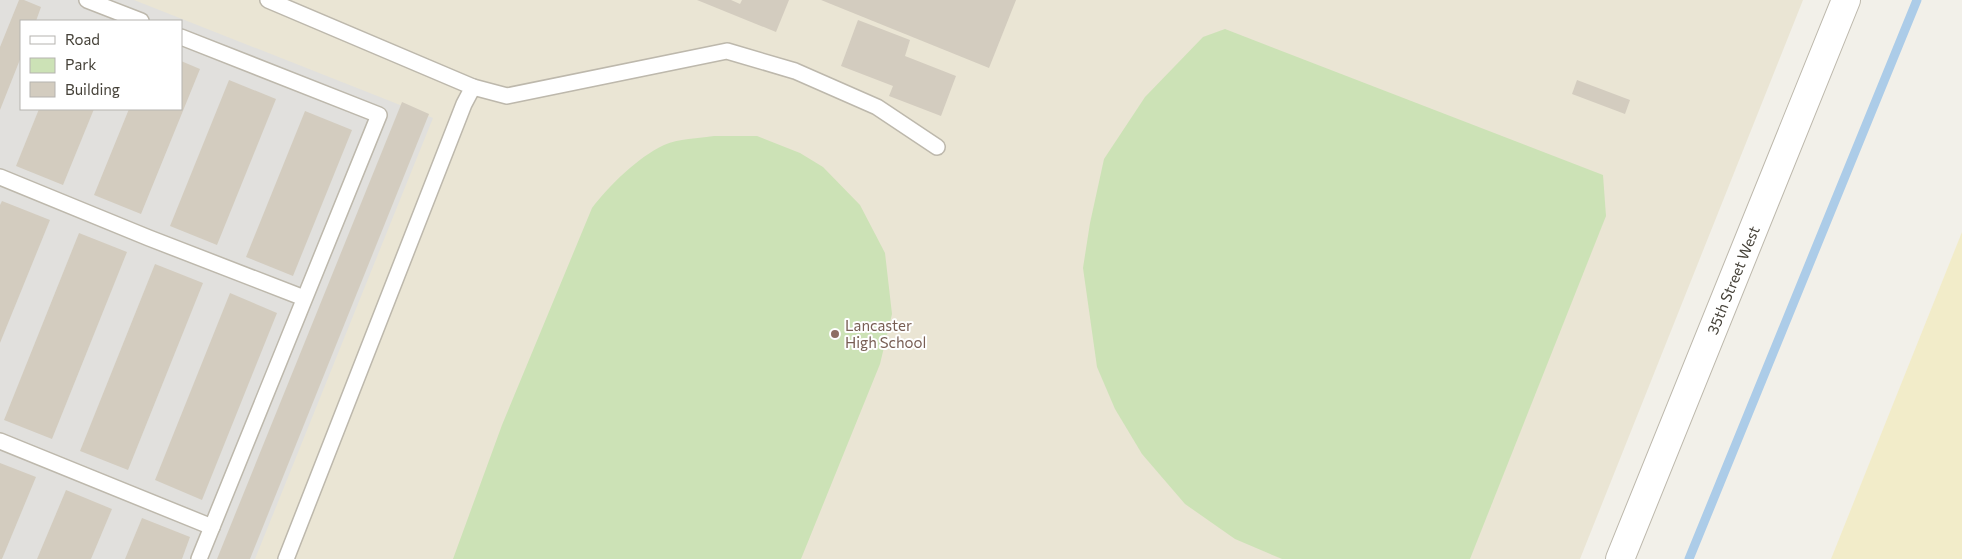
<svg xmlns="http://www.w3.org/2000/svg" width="1962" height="559" viewBox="0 0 1962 559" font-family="Commissioner,sans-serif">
<rect width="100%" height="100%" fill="#f2f0e9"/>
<path fill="#eae5d4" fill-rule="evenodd" d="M0 0H1803L1580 559H0ZM21 21H181V109H21Z"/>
<g fill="#cce2b6">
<polygon points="1225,29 1603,175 1606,216 1470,559 1282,559 1235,539 1185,504 1142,454 1115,409 1097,367 1083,268 1090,223 1104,159 1145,97 1203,37"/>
<path d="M714 136H757L800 153 823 167 860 205 885 253 892 314 880 364 801 559H453L502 425 592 208C609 186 638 157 664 145 677 139 700 138 714 136Z"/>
</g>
<polygon fill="#f2ecc9" points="1962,232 1962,559 1831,559"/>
<path fill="#e1e0dd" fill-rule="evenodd" d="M0 0H134L433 118 255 559H0ZM21 21H181V109H21Z"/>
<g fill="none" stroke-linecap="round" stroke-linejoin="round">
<polyline stroke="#accce8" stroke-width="9" points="1689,559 1917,0"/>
</g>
<g fill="#d3ccbf">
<polygon points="19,0 24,0 41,7 36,21 21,21 21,57 0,110 0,47"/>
<polygon points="697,0 731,0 740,4 742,0 789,0 776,32"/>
<polygon points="821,0 1016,0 989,68"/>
<polygon points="858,20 910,40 905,56 956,76 941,116 889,96 893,86 841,66"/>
<polygon points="181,61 200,69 141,214 94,195 129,109 181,109"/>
<polygon points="229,80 276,99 217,245 170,226"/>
<polygon points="1577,80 1630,100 1625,114 1572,94"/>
<polygon points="402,102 429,114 250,559 217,559"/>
<polygon points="39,109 94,109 63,185 16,166"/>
<polygon points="305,111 352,130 293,276 246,257"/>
<polygon points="2,201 50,220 0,343 0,205"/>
<polygon points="79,233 127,252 52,439 4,420"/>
<polygon points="155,264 203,283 128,470 80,451"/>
<polygon points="230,293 277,313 202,500 155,480"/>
<polygon points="0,463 36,477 2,559 0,559"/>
<polygon points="66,490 112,509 91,559 37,559"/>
<polygon points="142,518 190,537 182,559 125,559"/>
</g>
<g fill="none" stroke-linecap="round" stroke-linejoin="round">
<g stroke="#bdb8ac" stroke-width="18">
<g id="lane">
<polyline points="87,0 141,21"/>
<polyline points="268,0 473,87 464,104 286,559"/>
<polyline points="181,37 379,115 199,559"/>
<polyline points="473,87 507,96 727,51 795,71 877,107 937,147"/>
<polyline points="0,177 149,238 304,298"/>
<polyline points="0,441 212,527"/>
</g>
</g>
<g stroke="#bdb8ac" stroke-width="30">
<g id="street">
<path id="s1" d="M1620 559 1846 0"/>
</g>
</g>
<use href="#lane" stroke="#fff" stroke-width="15"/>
<use href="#street" stroke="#fff" stroke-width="28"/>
</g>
<circle fill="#8d6e63" stroke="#fff" stroke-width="2" cx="835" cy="334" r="5"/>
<g text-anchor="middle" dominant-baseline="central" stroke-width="4" stroke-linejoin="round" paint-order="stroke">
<g font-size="15" fill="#454138" stroke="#fff">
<text stroke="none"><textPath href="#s1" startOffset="301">35th Street West</textPath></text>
</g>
<g font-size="15" fill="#785e54" stroke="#fff" text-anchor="start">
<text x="845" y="325">Lancaster<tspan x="845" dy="17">High School</tspan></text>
</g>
</g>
<rect x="20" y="20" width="162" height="90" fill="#ffffff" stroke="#b5b3af"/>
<rect x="30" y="36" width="25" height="8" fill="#ffffff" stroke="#b5b3af"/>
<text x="65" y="45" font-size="15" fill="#454138">Road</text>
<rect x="30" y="58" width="25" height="15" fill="#cce2b6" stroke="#b5b3af"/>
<text x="65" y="70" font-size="15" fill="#454138">Park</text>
<rect x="30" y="82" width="25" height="15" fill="#d3ccbf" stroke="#b5b3af"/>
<text x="65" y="95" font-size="15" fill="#454138">Building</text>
</svg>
